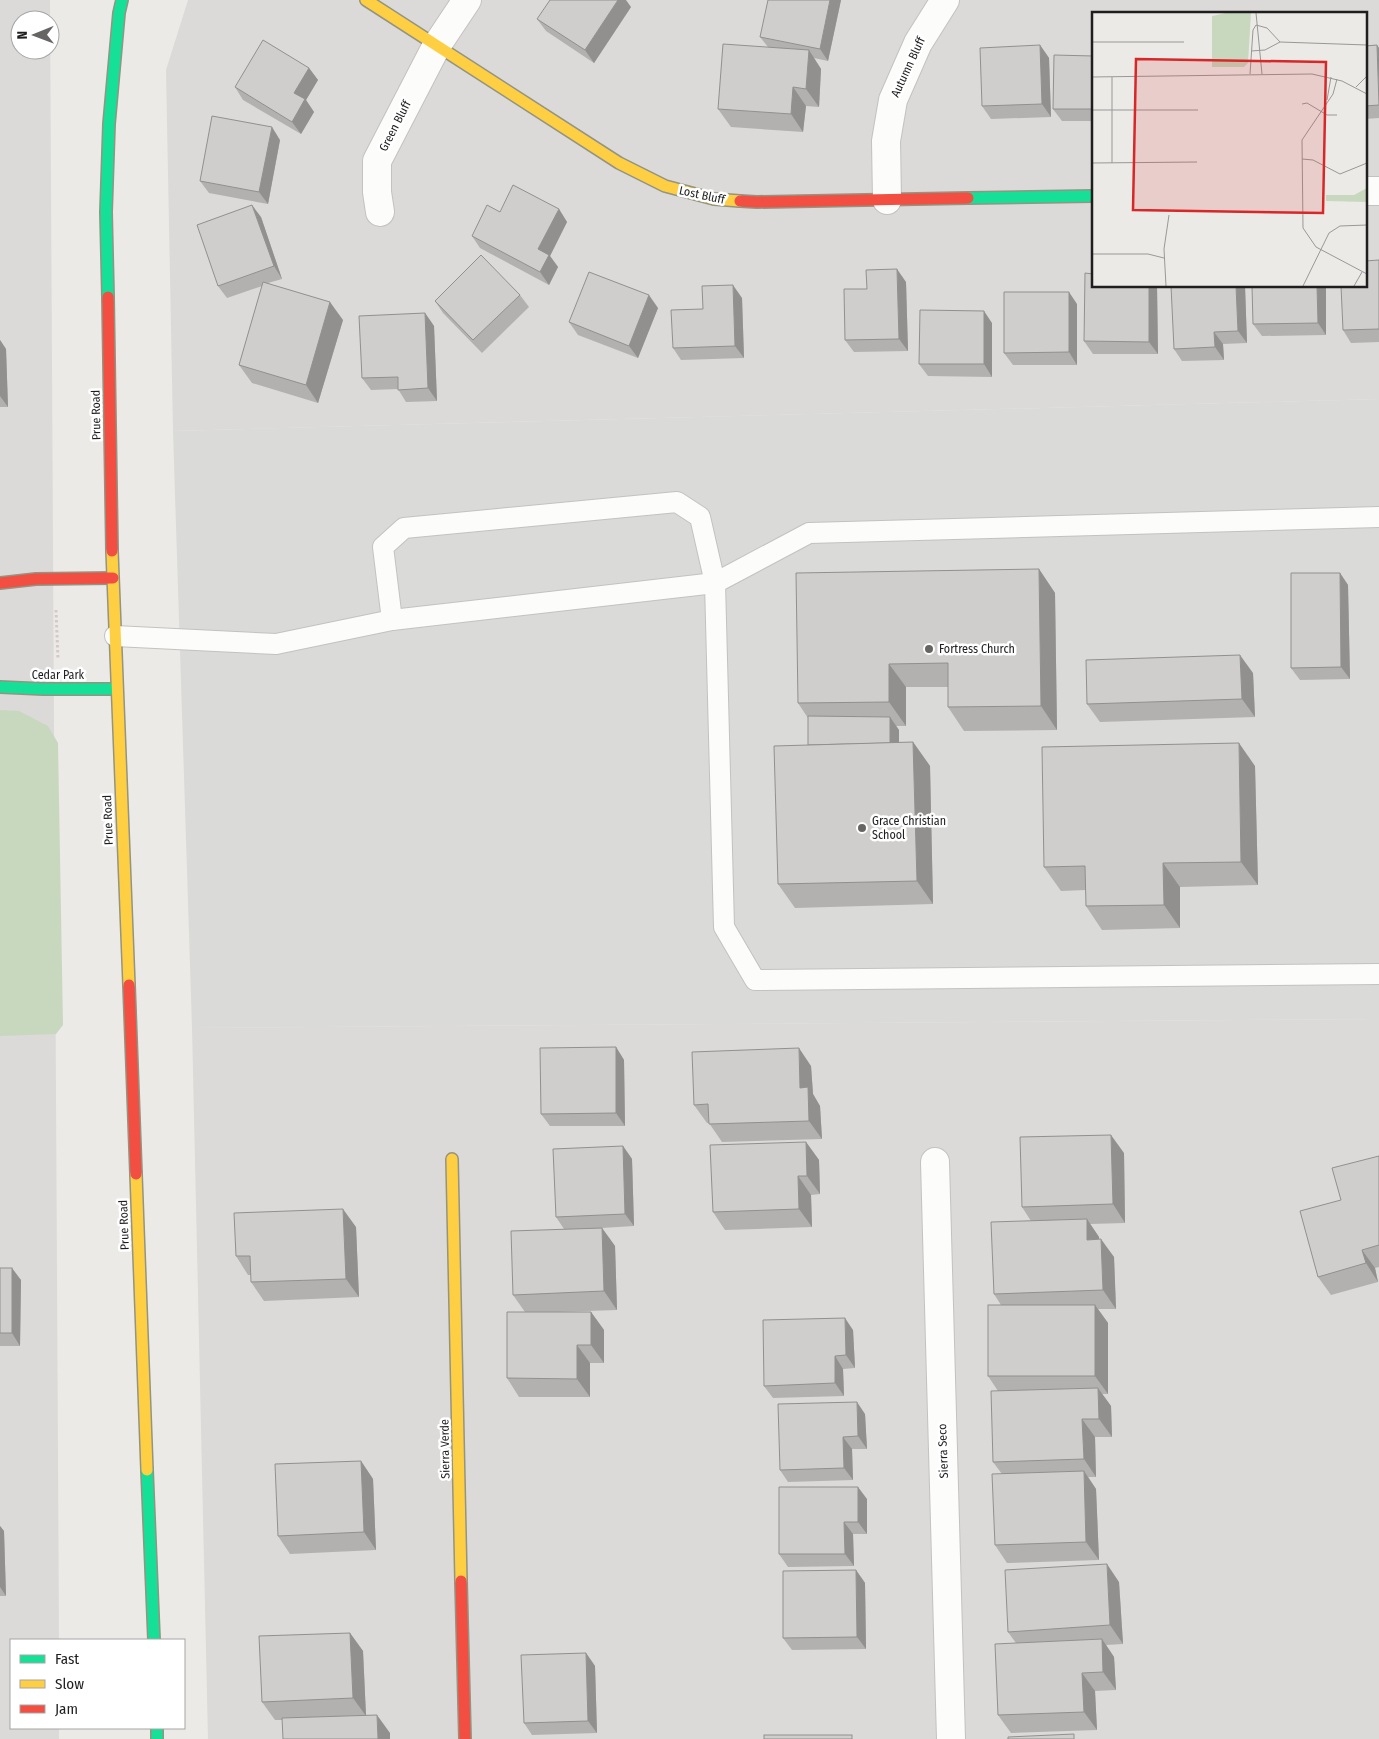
<svg xmlns="http://www.w3.org/2000/svg" width="1379" height="1739" viewBox="0 0 1379 1739" font-family="'Fira Sans Condensed',sans-serif">
<rect width="100%" height="100%" fill="#eceae7"/>
<g fill="#dbdad8" fill-rule="evenodd">
<path d="M0 0H50L59 1640H11V1728H59V1739H0ZM20 20H50V50H20Z"/>
<path d="M188 0H1379V399L173 431 166 70ZM1093 14H1365V286H1093Z"/>
<polygon points="1379,1019 1379,1739 208,1739 192,1028"/>
</g>
<polygon fill="#dadad8" points="1379,399 1379,1019 192,1028 173,431"/>
<polygon fill="#c8d8bf" points="0,710 19,711 48,726 58,743 63,1025 56,1034 0,1036"/>
<g fill="none" stroke-linecap="round" stroke-linejoin="round">
<g stroke="#c3c2c1" stroke-width="22">
<g id="lane">
<polyline points="392,620 383,547 404,528 677,502 700,517 715,583 724,927 755,980 1379,974"/>
<polyline points="115,636 276,644 392,620 715,583 809,533 1379,517"/>
</g>
</g>
<g stroke="#c3c2c1" stroke-width="30">
<g id="street">
<polyline points="1365,191 1379,191"/>
<polyline points="887,200 886,141 893,100 918,43 945,0"/>
<polyline points="380,212 377,192 377,161 437,45 467,0"/>
<polyline points="935,1162 951,1739"/>
</g>
</g>
<g stroke="#939481" stroke-width="14">
<g id="fast">
<polyline points="968,198 1093,196"/>
<polyline points="108,297 106,212 109,124 119,13 122,0"/>
<polyline points="0,687 43,689 116,689"/>
<polyline points="147,1470 154,1640"/>
<polyline points="157,1728 157,1739"/>
</g>
</g>
<g stroke="#939481" stroke-width="14">
<g id="slow">
<polyline points="366,0 619,163 665,186 714,199 740,201"/>
<polyline points="112,551 129,985"/>
<polyline points="452,1159 461,1581"/>
<polyline points="136,1174 147,1470"/>
</g>
</g>
<g stroke="#939481" stroke-width="14">
<g id="jam">
<polyline points="740,201 757,202 968,198"/>
<polyline points="108,297 112,551"/>
<polyline points="0,583 36,579 113,578"/>
<polyline points="129,985 136,1174"/>
<polyline points="461,1581 465,1739"/>
</g>
</g>
<polyline stroke="#d5c9c8" stroke-width="3" stroke-dasharray="2.5 2.5" stroke-linecap="butt" points="56,610 58,659"/>
<use href="#lane" stroke="#fcfcfb" stroke-width="20"/>
<use href="#street" stroke="#fcfcfb" stroke-width="28"/>
<use href="#fast" stroke="#16e098" stroke-width="11"/>
<use href="#slow" stroke="#ffcf43" stroke-width="11"/>
<use href="#jam" stroke="#f24e42" stroke-width="11"/>
</g>
<g fill="#b3b1af">
<polygon points="841,0 828,61 814,58 821,69 819,107 806,106 803,132 731,127 718,109 768,47 760,37"/>
<polygon points="631,7 594,63 546,31 537,19"/>
<polygon points="1040,45 1049,58 1051,117 991,119 982,106"/>
<polygon points="1377,45 1379,48 1379,118 1365,119 1365,46"/>
<polygon points="1093,56 1093,121 1062,121 1053,109"/>
<polygon points="309,68 318,80 306,100 314,112 301,134 243,100 235,87"/>
<polygon points="280,140 268,204 209,193 200,181"/>
<polygon points="559,209 567,222 550,256 558,267 549,285 480,248 472,236 500,212"/>
<polygon points="261,217 282,279 268,283 343,320 318,403 252,383 239,365 262,286 227,298 218,286"/>
<polygon points="1379,260 1379,342 1351,343 1343,330"/>
<polygon points="906,282 908,351 854,352 845,340 867,289"/>
<polygon points="1157,286 1158,354 1093,354 1084,341"/>
<polygon points="1245,286 1247,343 1223,344 1224,360 1182,361 1174,349"/>
<polygon points="1326,286 1326,335 1262,336 1253,324"/>
<polygon points="520,295 529,307 482,353 443,313 435,301"/>
<polygon points="742,298 744,358 681,360 673,348 703,309"/>
<polygon points="1077,304 1077,365 1013,365 1004,353"/>
<polygon points="658,308 638,358 578,335 569,322"/>
<polygon points="425,313 434,326 437,401 406,402 398,389 371,390 362,378"/>
<polygon points="992,323 992,377 928,376 919,364"/>
<polygon points="0,340 6,349 8,407 0,407"/>
<polygon points="1039,569 1055,593 1057,730 964,731 948,707 948,687 906,687 906,726 896,726 899,730 899,743 913,742 930,766 933,904 795,908 778,884 808,745 808,718 798,703"/>
<polygon points="1340,573 1348,585 1350,679 1300,680 1291,668"/>
<polygon points="1253,673 1255,717 1100,722 1087,704"/>
<polygon points="1255,766 1258,885 1180,887 1180,928 1102,930 1086,906 1086,890 1061,891 1044,867"/>
<polygon points="616,1047 624,1060 625,1126 550,1126 541,1114"/>
<polygon points="811,1066 813,1094 820,1106 822,1139 722,1142 709,1123 707,1123 694,1105"/>
<polygon points="806,1142 819,1160 820,1194 811,1195 812,1227 725,1230 713,1212"/>
<polygon points="623,1146 632,1159 634,1226 602,1228 615,1246 617,1310 557,1312 591,1312 604,1330 604,1363 590,1363 590,1397 519,1397 507,1378 525,1312 513,1295 564,1229 556,1217"/>
<polygon points="1124,1153 1125,1223 1090,1224 1099,1237 1099,1239 1114,1257 1116,1309 1098,1309 1108,1323 1108,1394 1102,1394 1111,1406 1112,1437 1095,1437 1096,1477 1088,1477 1096,1489 1099,1560 1007,1563 995,1545 1002,1474 993,1462 998,1391 988,1376 1001,1305 994,1294 1031,1221 1022,1207"/>
<polygon points="1379,1156 1379,1267 1375,1268 1378,1282 1331,1295 1318,1277 1341,1200"/>
<polygon points="356,1227 359,1297 264,1301 251,1282 251,1275 248,1275 236,1256"/>
<polygon points="0,1268 21,1280 20,1346 0,1346"/>
<polygon points="853,1330 855,1368 843,1369 844,1396 773,1398 764,1386"/>
<polygon points="865,1414 867,1449 852,1449 853,1480 788,1482 780,1470"/>
<polygon points="361,1461 373,1479 376,1550 290,1554 278,1536"/>
<polygon points="867,1499 867,1534 853,1534 854,1566 788,1567 779,1554"/>
<polygon points="0,1526 4,1531 6,1596 0,1596"/>
<polygon points="856,1570 865,1583 866,1649 792,1650 783,1638"/>
<polygon points="1119,1582 1123,1644 1106,1645 1114,1657 1116,1690 1095,1691 1097,1730 1011,1733 998,1715 1016,1643 1008,1632"/>
<polygon points="350,1633 363,1651 366,1715 390,1733 282,1720 275,1720 262,1702"/>
<polygon points="586,1653 595,1666 597,1733 532,1735 524,1723"/>
</g>
<g fill="#92908f">
<polygon points="618,0 626,0 631,7 594,63 585,50"/>
<polygon points="830,0 841,0 828,61 820,49"/>
<polygon points="1040,45 1049,58 1051,117 1042,104"/>
<polygon points="1377,45 1379,48 1379,90"/>
<polygon points="809,50 821,69 819,107 806,89"/>
<polygon points="309,68 318,80 306,100 314,112 301,134 292,122 294,93"/>
<polygon points="793,87 806,106 803,132 791,114"/>
<polygon points="272,127 280,140 268,204 259,192"/>
<polygon points="252,205 261,217 282,279 274,266"/>
<polygon points="559,209 567,222 550,256 558,267 549,285 540,272 538,249"/>
<polygon points="897,269 906,282 908,351 899,339"/>
<polygon points="733,285 742,298 744,358 735,346"/>
<polygon points="1149,286 1157,286 1158,354 1149,342"/>
<polygon points="1236,286 1245,286 1247,343 1238,331"/>
<polygon points="1317,286 1326,286 1326,335 1318,323"/>
<polygon points="1069,292 1077,304 1077,365 1069,352"/>
<polygon points="649,295 658,308 638,358 629,346"/>
<polygon points="330,302 343,320 318,403 306,385"/>
<polygon points="984,311 992,323 992,377 984,364"/>
<polygon points="425,313 434,326 437,401 428,388"/>
<polygon points="1214,332 1223,344 1224,360 1215,347"/>
<polygon points="0,340 6,349 8,407 0,396"/>
<polygon points="1039,569 1055,593 1057,730 1041,706"/>
<polygon points="1340,573 1348,585 1350,679 1341,667"/>
<polygon points="1240,655 1253,673 1255,717 1242,699"/>
<polygon points="889,664 906,687 906,726 889,702"/>
<polygon points="890,717 899,730 899,761 890,749"/>
<polygon points="913,742 930,766 933,904 917,881"/>
<polygon points="1239,743 1255,766 1258,885 1241,862"/>
<polygon points="1163,863 1180,887 1180,928 1164,905"/>
<polygon points="616,1047 624,1060 625,1126 616,1113"/>
<polygon points="799,1048 811,1066 813,1094 820,1106 822,1139 809,1121 800,1088"/>
<polygon points="1111,1135 1124,1153 1125,1223 1113,1204"/>
<polygon points="806,1142 819,1160 820,1194 807,1176"/>
<polygon points="623,1146 632,1159 634,1226 625,1214"/>
<polygon points="798,1176 811,1195 812,1227 799,1209"/>
<polygon points="343,1209 356,1227 359,1297 346,1279"/>
<polygon points="1087,1219 1099,1237 1100,1258 1087,1240"/>
<polygon points="602,1228 615,1246 617,1310 604,1291"/>
<polygon points="1101,1239 1114,1257 1116,1309 1103,1290"/>
<polygon points="1362,1250 1375,1268 1378,1282 1366,1263"/>
<polygon points="12,1268 21,1280 20,1346 12,1333"/>
<polygon points="1095,1305 1108,1323 1108,1394 1095,1376"/>
<polygon points="591,1312 604,1330 604,1363 591,1345"/>
<polygon points="845,1318 853,1330 855,1368 846,1355"/>
<polygon points="577,1345 590,1363 590,1397 577,1379"/>
<polygon points="835,1356 843,1369 844,1396 835,1383"/>
<polygon points="1098,1388 1111,1406 1112,1437 1099,1419"/>
<polygon points="857,1402 865,1414 867,1449 858,1436"/>
<polygon points="1082,1419 1095,1437 1096,1477 1084,1459"/>
<polygon points="843,1437 852,1449 853,1480 844,1468"/>
<polygon points="361,1461 373,1479 376,1550 364,1532"/>
<polygon points="1084,1471 1096,1489 1099,1560 1086,1542"/>
<polygon points="858,1487 867,1499 867,1534 858,1522"/>
<polygon points="844,1522 853,1534 854,1566 845,1554"/>
<polygon points="0,1526 4,1531 6,1596 0,1587"/>
<polygon points="1107,1564 1119,1582 1123,1644 1110,1625"/>
<polygon points="856,1570 865,1583 866,1649 857,1637"/>
<polygon points="350,1633 363,1651 366,1716 353,1698"/>
<polygon points="1102,1639 1114,1657 1116,1690 1103,1672"/>
<polygon points="586,1653 595,1666 597,1733 588,1721"/>
<polygon points="1082,1673 1095,1691 1097,1730 1084,1712"/>
<polygon points="377,1715 390,1733 390,1739 378,1739"/>
</g>
<g fill="#d0cecc" stroke="#92908f">
<polygon points="550,0 618,0 585,50 537,19"/>
<polygon points="768,0 830,0 820,49 760,37"/>
<polygon points="263,40 309,68 294,93 305,99 292,122 235,87"/>
<polygon points="723,44 809,50 806,89 793,87 791,114 718,109"/>
<polygon points="1040,45 1042,104 982,106 980,48"/>
<polygon points="1377,45 1379,105 1365,106 1365,46"/>
<polygon points="1054,55 1093,56 1093,109 1053,109"/>
<polygon points="212,116 272,127 259,192 200,181"/>
<polygon points="513,185 559,209 538,249 549,255 540,272 472,236 487,205 500,212"/>
<polygon points="252,205 274,266 218,286 197,225"/>
<polygon points="481,255 520,295 473,340 435,301"/>
<polygon points="1379,260 1379,329 1343,330 1341,286 1365,286 1365,261"/>
<polygon points="897,269 899,339 845,340 844,289 867,289 866,270"/>
<polygon points="589,272 649,295 629,346 569,322"/>
<polygon points="1085,273 1093,274 1093,286 1149,286 1149,342 1084,341"/>
<polygon points="263,282 330,302 306,385 239,365"/>
<polygon points="733,285 735,346 673,348 671,310 703,309 702,286"/>
<polygon points="1171,286 1236,286 1238,331 1214,332 1215,347 1174,349"/>
<polygon points="1252,286 1317,286 1318,323 1253,324"/>
<polygon points="1004,292 1069,292 1069,352 1004,353"/>
<polygon points="920,310 984,311 984,364 919,364"/>
<polygon points="425,313 428,388 398,390 398,377 362,378 359,316"/>
<polygon points="1039,569 1041,706 948,707 948,663 889,664 889,702 798,703 796,573"/>
<polygon points="1291,573 1340,573 1341,667 1291,668"/>
<polygon points="1240,655 1242,699 1087,704 1086,660"/>
<polygon points="808,716 890,717 890,743 808,745"/>
<polygon points="913,742 917,881 778,884 774,746"/>
<polygon points="1239,743 1241,862 1163,863 1164,905 1086,906 1085,866 1044,867 1042,747"/>
<polygon points="616,1047 616,1113 541,1114 540,1048"/>
<polygon points="799,1048 800,1088 808,1087 809,1121 709,1124 708,1104 694,1105 692,1052"/>
<polygon points="1111,1135 1113,1204 1022,1207 1020,1137"/>
<polygon points="806,1142 807,1176 798,1176 799,1209 713,1212 710,1145"/>
<polygon points="623,1146 625,1214 556,1217 553,1149"/>
<polygon points="1379,1156 1379,1245 1362,1250 1366,1263 1318,1277 1300,1211 1341,1200 1332,1168"/>
<polygon points="343,1209 346,1279 251,1282 250,1256 236,1256 234,1213"/>
<polygon points="1087,1219 1087,1240 1101,1239 1103,1290 994,1294 991,1222"/>
<polygon points="602,1228 604,1291 513,1295 511,1231"/>
<rect x="0" y="1268" width="12" height="65"/>
<rect x="988" y="1305" width="107" height="71"/>
<polygon points="507,1312 591,1312 591,1345 577,1345 577,1379 507,1378"/>
<polygon points="845,1318 846,1355 835,1356 835,1383 764,1386 763,1320"/>
<polygon points="1098,1388 1099,1419 1082,1419 1084,1459 993,1462 991,1391"/>
<polygon points="857,1402 858,1436 843,1437 844,1468 780,1470 778,1404"/>
<polygon points="361,1461 364,1532 278,1536 275,1464"/>
<polygon points="1084,1471 1086,1542 995,1545 992,1474"/>
<polygon points="779,1487 858,1487 858,1522 844,1522 845,1554 779,1554"/>
<polygon points="1107,1564 1110,1625 1008,1632 1005,1570"/>
<polygon points="856,1570 857,1637 783,1638 783,1571"/>
<polygon points="350,1633 353,1698 262,1702 259,1636"/>
<polygon points="1102,1639 1103,1672 1082,1673 1084,1712 998,1715 995,1644"/>
<polygon points="586,1653 588,1721 524,1723 521,1655"/>
<polygon points="377,1715 378,1739 283,1739 282,1718"/>
<polygon points="1074,1734 1074,1739 1008,1739 1008,1737"/>
<rect x="764" y="1735" width="88" height="4"/>
</g>
<g fill="#666564" stroke="#fff" stroke-width="2">
<circle cx="929" cy="649" r="5"/>
<circle cx="862" cy="828" r="5"/>
</g>
<g text-anchor="middle" dominant-baseline="central" stroke-width="5" stroke-linejoin="round" paint-order="stroke">
<g font-size="12" fill="#1e1e1e" stroke="#fff">
<text transform="translate(908 67) rotate(-65)">Autumn Bluff</text>
<text transform="translate(395 126) rotate(-63)">Green Bluff</text>
<text transform="translate(702 195) rotate(12)">Lost Bluff</text>
<text transform="translate(96 415) rotate(-91)">Prue Road</text>
<text x="58" y="675">Cedar Park</text>
<text transform="translate(108 820) rotate(-92)">Prue Road</text>
<text transform="translate(124 1225) rotate(-92)">Prue Road</text>
<text transform="translate(445 1449) rotate(-91)">Sierra Verde</text>
<text transform="translate(943 1451) rotate(-92)">Sierra Seco</text>
</g>
<g font-size="12" fill="#1e1e1e" stroke="#fff" text-anchor="start">
<text x="939" y="649">Fortress Church</text>
<text x="872" y="821">Grace Christian<tspan x="872" dy="14">School</tspan></text>
</g>
</g>
<g transform="translate(1092 12)">
<rect width="275" height="275" fill="#eceae7"/>
<path d="M134 1H159L156 51 152 55H120V4ZM275 176V190L234 189V183H262Z" fill="#c8d8bf"/>
<path fill="none" stroke="#9a9897" stroke-width="1" d="M164 1 170 62M164 13 175 16 188 30M0 30H92M159 39 173 38 188 30 275 33M158 62 161 18 164 13M0 65 220 62 250 69 275 82M20 65V151M245 67 241 82 210 128 211 216 224 235 275 262M264 75 275 64M235 88 239 65M210 92 215 91 235 103H245M0 98H106M210 147 221 148 248 162 275 151M0 151 105 150M0 242H56L72 246M74 274 72 237 77 203M211 274 237 221 248 214 275 213M262 274 270 260"/>
<path fill="#d62828" fill-opacity="0.15" stroke="#d62828" stroke-width="2.5" d="M44 47 234 50 231 201 41 198Z"/>
<rect width="275" height="275" fill="none" stroke="#1e1e1e" stroke-width="2.5"/>
</g>
<rect x="10" y="1639" width="175" height="90" fill="#ffffff" stroke="#a5a5a5"/>
<rect x="20" y="1655" width="25" height="8" fill="#16e098" stroke="#a5a5a5"/>
<text x="55" y="1664" font-size="15" fill="#1e1e1e">Fast</text>
<rect x="20" y="1680" width="25" height="8" fill="#ffcf43" stroke="#a5a5a5"/>
<text x="55" y="1689" font-size="15" fill="#1e1e1e">Slow</text>
<rect x="20" y="1705" width="25" height="8" fill="#f24e42" stroke="#a5a5a5"/>
<text x="55" y="1714" font-size="15" fill="#1e1e1e">Jam</text>
<g transform="translate(35 35) rotate(269)"><circle r="24" fill="#ffffff" stroke="#a5a5a5"/>
<path d="M0-4L9 19L0 12L-9 19Z" fill="#666564"/>
<text y="-8" font-size="14" font-weight="bold" text-anchor="middle" fill="#1e1e1e">N</text>
</g>
</svg>
